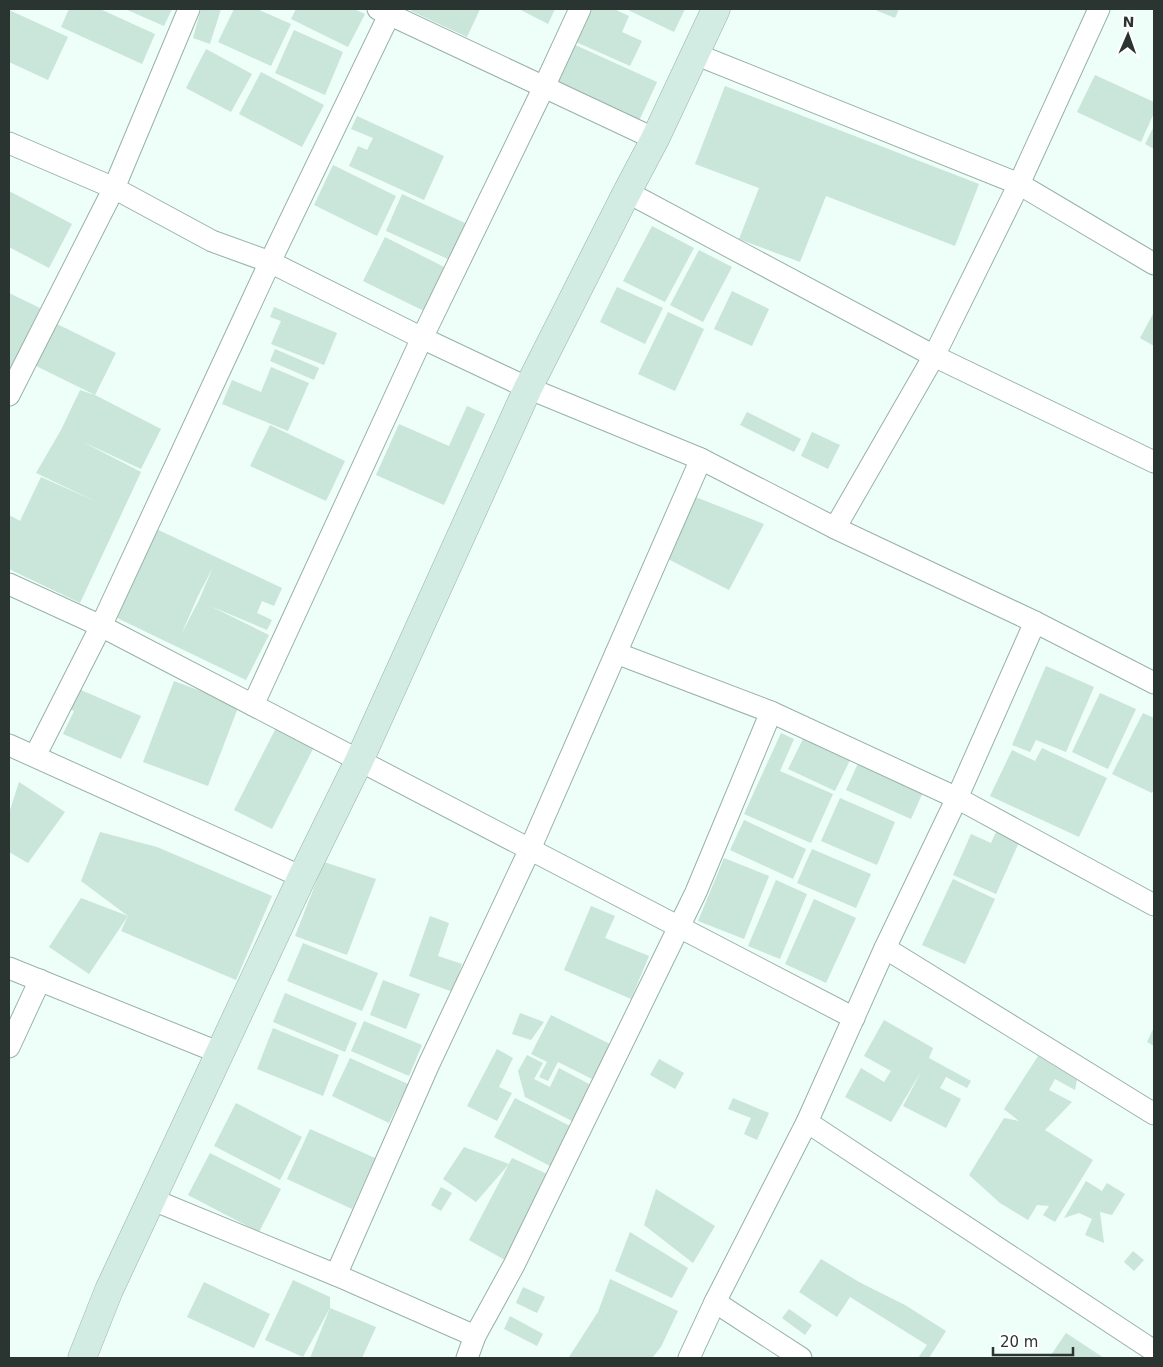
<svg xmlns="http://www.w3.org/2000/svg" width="1163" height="1367" viewBox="0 0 1163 1367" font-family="'DejaVu Sans',sans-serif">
<rect width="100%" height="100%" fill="#eefef8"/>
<g fill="#cae5da" fill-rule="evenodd">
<polygon points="69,9 100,9 155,34 142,64 61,27"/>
<polygon points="125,9 172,9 164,26"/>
<polygon points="201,9 221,9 210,44 193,38"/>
<polygon points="234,9 257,9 291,24 271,66 218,42"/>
<polygon points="296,9 354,9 365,14 348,47 291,19"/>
<polygon points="412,9 480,9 467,37 411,11"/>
<polygon points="519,9 555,9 548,24"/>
<polygon points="592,9 614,9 629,16 622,32 642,41 630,66 576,42"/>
<polygon points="626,9 685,9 674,32"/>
<polygon points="873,9 899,9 895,18"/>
<polygon points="9,10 68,37 48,80 9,62"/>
<polygon points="294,30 343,52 325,95 275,73"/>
<polygon points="573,44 657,82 638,123 554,85"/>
<polygon points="206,49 252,74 231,112 186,88"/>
<polygon points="261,72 324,105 302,147 239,114"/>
<polygon points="1095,75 1154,102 1154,113 1141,142 1077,112"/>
<polygon points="725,86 979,184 955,246 826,196 800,262 739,239 759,188 695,164"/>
<polygon points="357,116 444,156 424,200 349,166 358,146 367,150 373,138 351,129"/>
<polygon points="1154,126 1154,149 1145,144"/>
<polygon points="333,165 396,196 377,236 314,205"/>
<polygon points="9,191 72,224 49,268 9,247"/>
<polygon points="402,194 467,224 450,260 386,231"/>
<polygon points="652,226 694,248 665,302 623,281"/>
<polygon points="385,237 450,270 428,313 363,281"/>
<polygon points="699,250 732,267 703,322 670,305"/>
<polygon points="617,287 663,308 645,344 600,322"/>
<polygon points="732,291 769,309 752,346 714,329"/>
<polygon points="9,293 40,308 9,373"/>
<polygon points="274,307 337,333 324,365 271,344 281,321 270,317"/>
<polygon points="668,312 704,329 675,391 638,374"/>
<polygon points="1154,312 1154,346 1140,338"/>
<polygon points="51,321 116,353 95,395 161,429 141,469 81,441 141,472 80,603 9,569 9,515 20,521 41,477 97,502 36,473 61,430 80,390 95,395 30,363"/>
<polygon points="275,349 319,368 314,380 270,361"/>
<polygon points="271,367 309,383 288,431 222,404 232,380 261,392"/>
<polygon points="467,406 485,414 444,505 376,475 399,424 449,446"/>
<polygon points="747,412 801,439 794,452 740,425"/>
<polygon points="270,425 345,461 326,501 250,466"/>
<polygon points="812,432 840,445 828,469 801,456"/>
<polygon points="693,496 764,524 729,590 666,558"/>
<path d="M152 527 282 588 274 606 262 601 257 613 272 620 267 630 210 606 269 635 246 680 111 615ZM213 567 199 600 181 635 197 598Z"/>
<polygon points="1046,666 1094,687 1066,752 1036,740 1030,752 1012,745"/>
<polygon points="174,681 239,705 208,786 143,762"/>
<polygon points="74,687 141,716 121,759 63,734 74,711 66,707"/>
<polygon points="1100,693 1136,709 1108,769 1072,752"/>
<polygon points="1143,713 1154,718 1154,789 1152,793 1112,774"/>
<polygon points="277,726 315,745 272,829 234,810"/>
<polygon points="781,733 794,739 780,771 833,794 811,843 744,814"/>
<polygon points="804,737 850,760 835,791 788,769"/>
<polygon points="1042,748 1107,778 1079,837 990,796 1012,750 1035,761"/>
<polygon points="859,761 924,790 911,819 846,790"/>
<polygon points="19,782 65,812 28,863 9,852 9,813"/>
<polygon points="840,798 895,822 877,865 821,841"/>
<polygon points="744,820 806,849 793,879 730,850"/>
<polygon points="997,830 1020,840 996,894 953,875 971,834 991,843"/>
<polygon points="100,832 157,847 272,896 236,980 121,931 128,916 81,881"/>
<polygon points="812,849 871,874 856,908 797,883"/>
<polygon points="724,858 769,876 744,939 698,921"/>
<polygon points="324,862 376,879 347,955 295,936"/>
<polygon points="953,879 995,899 965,964 922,945"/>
<polygon points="776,880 807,894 780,959 748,946"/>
<polygon points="81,898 128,916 89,974 49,947"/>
<polygon points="814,899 856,918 826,983 785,964"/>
<polygon points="591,906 615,916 605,938 649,956 631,999 564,970"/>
<polygon points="430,916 449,923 438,956 462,964 453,992 409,976"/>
<polygon points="303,943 378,973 362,1011 287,981"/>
<polygon points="383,980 420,994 406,1029 370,1015"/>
<polygon points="285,993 357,1023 345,1052 273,1022"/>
<polygon points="520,1013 544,1022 531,1040 512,1034"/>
<polygon points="551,1015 612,1045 594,1080 558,1062 548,1081 539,1077 547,1062 531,1054"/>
<polygon points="884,1020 933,1048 929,1058 971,1081 967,1088 946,1077 940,1088 961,1099 946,1128 903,1106 922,1070 891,1122 845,1097 861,1068 884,1082 891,1071 864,1056"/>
<polygon points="364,1021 422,1045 409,1076 351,1051"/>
<polygon points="1154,1027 1154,1046 1147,1042"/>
<polygon points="273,1028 339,1055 323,1096 257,1069"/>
<polygon points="497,1049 513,1058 499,1087 512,1093 497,1121 467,1106"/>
<polygon points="527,1055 543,1063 534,1079 550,1087 559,1068 591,1085 572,1121 525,1097 518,1071"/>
<polygon points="1038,1056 1077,1080 1075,1090 1055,1079 1049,1090 1072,1102 1045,1130 1093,1160 1055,1222 1043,1215 1049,1206 1037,1205 1028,1220 1000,1203 969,1175 1004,1118 1019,1121 1004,1109"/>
<polygon points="350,1058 408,1084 389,1123 332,1096"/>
<polygon points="659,1059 684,1073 675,1089 650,1075"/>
<polygon points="515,1098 570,1126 550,1166 494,1137"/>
<polygon points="733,1098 769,1113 757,1140 744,1134 751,1118 728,1109"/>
<polygon points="236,1103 302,1137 280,1180 214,1146"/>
<polygon points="310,1129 375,1158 352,1209 287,1179"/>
<polygon points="464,1147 509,1164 476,1202 443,1179"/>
<polygon points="210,1153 281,1189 259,1232 188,1195"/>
<polygon points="512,1158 556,1178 514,1265 469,1240"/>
<polygon points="1086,1181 1102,1191 1107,1183 1125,1194 1112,1215 1100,1212 1104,1243 1085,1235 1092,1219 1079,1213 1064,1218"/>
<polygon points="441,1187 452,1193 441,1211 431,1205"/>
<polygon points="656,1189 715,1226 693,1263 644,1225"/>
<polygon points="630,1232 688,1268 672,1298 615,1271"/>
<polygon points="1133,1251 1144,1260 1134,1271 1124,1262"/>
<polygon points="821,1259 859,1282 905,1305 946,1331 929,1358 918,1358 927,1345 850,1297 837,1317 799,1292"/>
<polygon points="610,1279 678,1311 661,1347 652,1358 574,1358 569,1357 598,1312"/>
<polygon points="293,1280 330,1297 330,1308 303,1357 265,1340"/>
<polygon points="204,1282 270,1314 254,1348 187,1317"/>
<polygon points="523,1287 545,1297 537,1313 516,1303"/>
<polygon points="330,1308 376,1327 362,1358 310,1358"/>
<polygon points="789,1309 812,1325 805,1335 782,1318"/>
<polygon points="510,1316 543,1334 537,1346 504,1329"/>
<polygon points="1066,1333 1104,1358 1049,1358"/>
</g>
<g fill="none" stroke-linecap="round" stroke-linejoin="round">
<g stroke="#98b2a8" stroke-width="23">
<g id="street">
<polyline points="189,9 114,188 212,241 270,262 422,338 528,388 701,459 835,528 1035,622 1154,683"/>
<polyline points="378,9 655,139"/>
<polyline points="695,54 1019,184 1154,264"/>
<polyline points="9,143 114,188 9,395"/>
<polyline points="627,192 934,356 1154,462"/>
<polyline points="835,528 934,356 1019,184 1099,9"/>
<polyline points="9,584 101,626 854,1018"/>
<polyline points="616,653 771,712 957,798 1154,905"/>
<polyline points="253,705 422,338 544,87 580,9"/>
<polyline points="9,745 302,877"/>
<polyline points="35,756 101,626 270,262 392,9"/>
<polyline points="885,948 1154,1114"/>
<polyline points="9,968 220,1053"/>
<polyline points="9,1047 40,980"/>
<polyline points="807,1122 1154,1351"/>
<polyline points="151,1199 336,1275 475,1336"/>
<polyline points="336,1275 428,1066 530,849 701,459"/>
<polyline points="715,1302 801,1358"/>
<polyline points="467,1358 475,1336 514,1265 696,892 771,712"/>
<polyline points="689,1358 715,1302 807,1122 885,948 957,798 1035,622"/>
</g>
</g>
<g stroke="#98b2a8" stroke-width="29">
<polyline id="secondary" points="82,1358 109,1290 302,877 359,761 528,388 627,192 655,139 716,9"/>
</g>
<use href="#street" stroke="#fff" stroke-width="21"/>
<use href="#secondary" stroke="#d3ece3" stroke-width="28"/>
</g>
<rect width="1163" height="1367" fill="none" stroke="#2a3430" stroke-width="20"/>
<g transform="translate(1128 35) rotate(2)" stroke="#ffffff" stroke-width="4" paint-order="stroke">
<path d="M0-4L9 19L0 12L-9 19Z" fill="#2a3430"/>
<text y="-8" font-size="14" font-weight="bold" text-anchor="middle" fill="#2a3430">N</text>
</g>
<path d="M993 1347v8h80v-8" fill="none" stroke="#2a3430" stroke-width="2.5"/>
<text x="1000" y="1347" font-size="15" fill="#2a3430" stroke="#ffffff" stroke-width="4" paint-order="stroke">20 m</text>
</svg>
